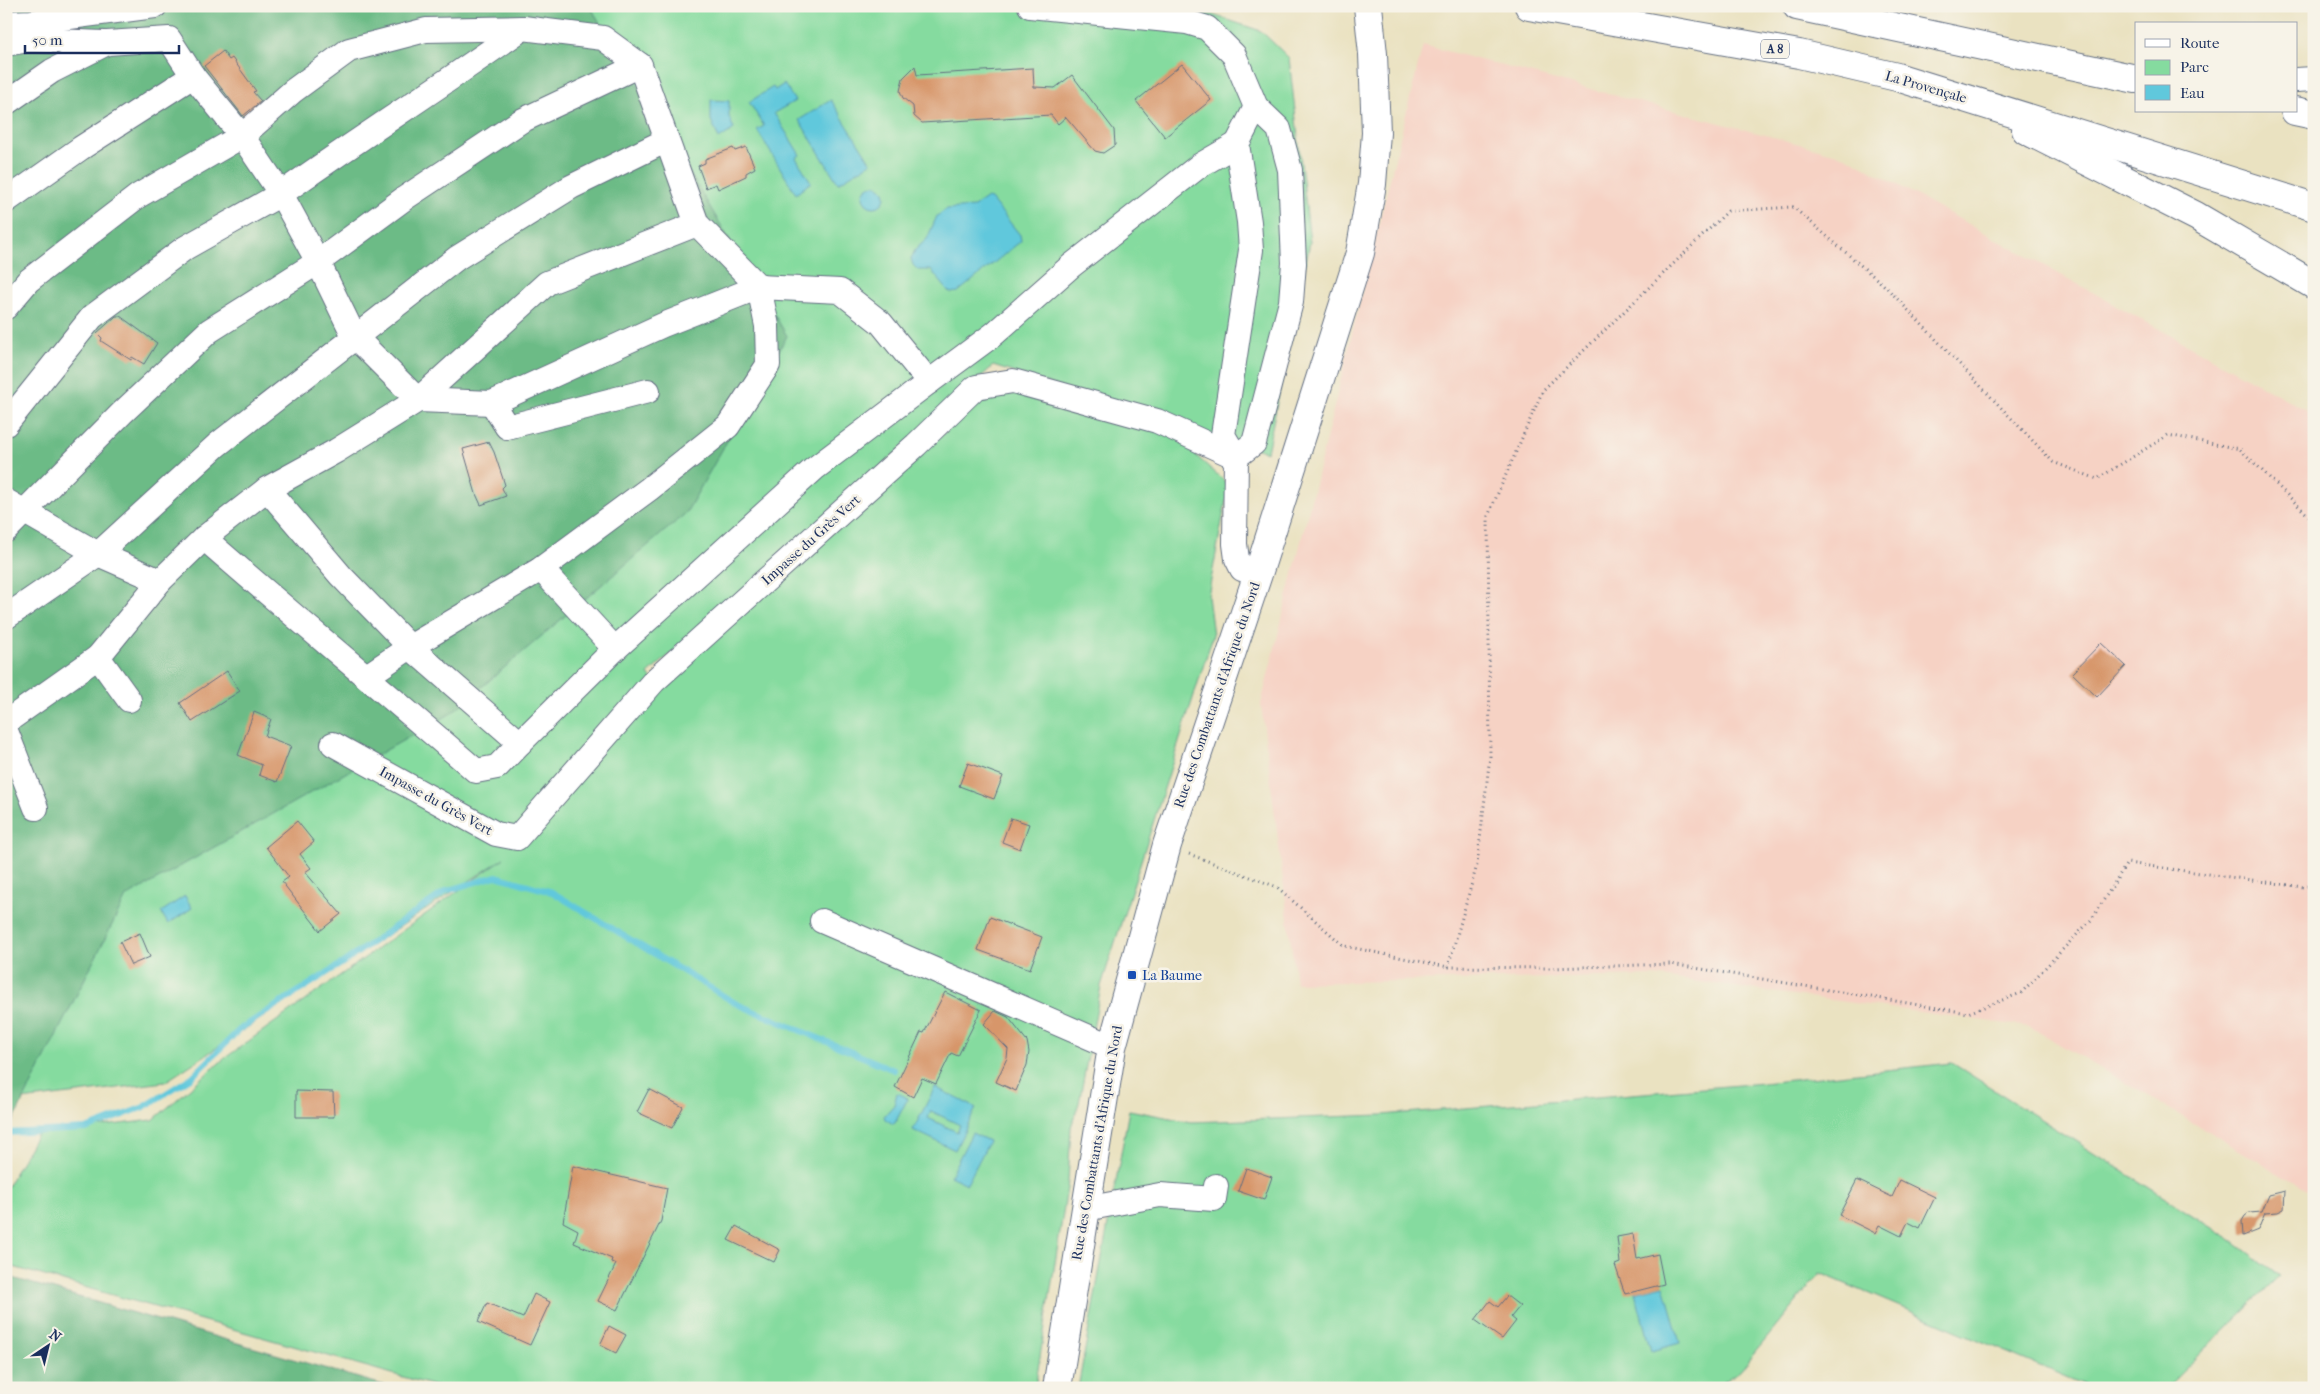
<svg xmlns="http://www.w3.org/2000/svg" width="2320" height="1394" viewBox="0 0 2320 1394" font-family="'IM FELL French Canon',serif">
<rect width="100%" height="100%" fill="#f7f3e8"/>
<filter id="ink" filterUnits="userSpaceOnUse"><feTurbulence type="fractalNoise" baseFrequency=".02" numOctaves="2"/><feDisplacementMap in="SourceGraphic" scale="10" xChannelSelector="R" yChannelSelector="G"/><feConvolveMatrix kernelMatrix="1 2 1 2 8 2 1 2 1" color-interpolation-filters="sRGB"/></filter>
<filter id="wash" filterUnits="userSpaceOnUse"><feTurbulence type="fractalNoise" baseFrequency=".0096" numOctaves="4" result="noise"/><feDisplacementMap in="SourceGraphic" scale="20" xChannelSelector="R" yChannelSelector="G"/><feGaussianBlur stdDeviation="1.12" result="paint"/><feColorMatrix in="noise" values="0 0 0 0 0 0 0 0 0 0 0 0 0 0 0 0 0 1.4 0 .05"/><feComposite in="paint" operator="in"/></filter>
<g filter="url(#wash)">
<rect width="100%" height="100%" fill="#eae2c1"/>
<polygon fill="#f6d2c4" points="1423,45 1845,156 2306,410 2314,424 2314,1194 2030,1027 1654,976 1296,983 1261,704"/>
<g fill="#85db9f" stroke="#50857e">
<polygon points="286,6 1107,6 1213,15 1261,31 1289,58 1310,242 1267,452 993,366 648,674 658,688 981,400 1006,389 1166,429 1229,485 1208,596 1213,635 1211,642 1101,986 1079,1103 1071,1127 1068,1182 1035,1388 442,1388 6,1265 6,1189 37,1134 153,1120 225,1058 504,858 165,1082 6,1102"/>
<polygon points="1952,1063 2230,1239 2279,1276 2166,1388 2092,1388 1820,1273 1740,1371 1715,1388 1078,1388 1129,1110 1191,1122 1382,1115 1763,1083"/>
</g>
<g fill="#6cbb86" stroke="#447572">
<polygon points="6,6 590,6 787,336 686,513 450,714 126,897 6,1135"/>
<polygon points="6,1276 393,1388 6,1388"/>
</g>
<g fill="#60c8dc" stroke="#3e7c9d" fill-rule="evenodd">
<polygon points="784,84 795,101 774,113 800,155 796,158 811,182 796,194 757,130 764,126 749,102 773,87 775,90"/>
<polygon points="711,100 729,101 729,117 734,129 719,139 711,120"/>
<polygon points="831,100 871,163 838,183 799,120"/>
<circle cx="874" cy="196" r="11"/>
<polygon points="987,198 991,199 1020,235 1021,241 958,292 950,293 931,270 918,270 913,265 911,259 915,250 927,239 937,216 947,209 974,207"/>
<polygon points="185,896 192,908 168,924 161,912"/>
<path d="M935 1087 976 1108 955 1150 913 1130ZM931 1111 960 1125 957 1132 928 1118Z"/>
<polygon points="897,1093 906,1097 907,1100 895,1123 893,1124 885,1119 884,1116 894,1105"/>
<polygon points="972,1133 989,1141 967,1184 950,1176"/>
<polygon points="1664,1285 1680,1343 1651,1351 1635,1292"/>
</g>
<g fill="none" stroke-linecap="round" stroke-linejoin="round">
<polyline stroke="#60c8dc" stroke-width="6" points="6,1133 86,1129 144,1107 192,1077 240,1029 344,962 446,891 496,876 552,892 737,1004 894,1070"/>
</g>
<g id="blocks">
<g fill="#d7966a">
<polygon points="223,51 229,60 232,58 256,91 253,92 261,101 243,116 204,66"/>
<polygon points="1182,64 1211,100 1165,137 1136,101"/>
<polygon points="915,66 917,75 1033,68 1034,87 1055,88 1072,75 1114,130 1115,145 1103,153 1095,151 1066,117 1058,124 1051,115 922,123 914,116 913,106 903,98 900,91 903,78"/>
<polygon points="746,147 755,168 746,173 746,176 718,189 716,184 706,188 698,166 705,163 705,159 733,148 735,151"/>
<polygon points="116,316 120,316 157,343 144,364 132,357 131,360 101,341 102,338 97,333"/>
<polygon points="489,442 494,452 505,485 502,488 506,496 481,505 476,494 463,449"/>
<polygon points="2101,643 2126,666 2097,697 2072,673"/>
<polygon points="227,671 240,691 192,722 180,703"/>
<polygon points="254,712 271,719 265,736 291,746 277,782 259,775 262,765 238,755"/>
<polygon points="968,763 1003,776 994,799 959,786"/>
<polygon points="1011,818 1029,824 1020,849 1002,842"/>
<polygon points="297,821 314,842 300,854 311,868 305,872 341,914 320,931 282,882 289,877 266,847"/>
<polygon points="990,917 1042,937 1030,969 978,950"/>
<polygon points="140,933 150,957 131,965 120,942"/>
<polygon points="945,992 981,1010 958,1056 951,1053 936,1084 922,1078 913,1097 895,1087 921,1032 924,1033"/>
<polygon points="995,1011 1008,1017 1027,1041 1029,1052 1027,1065 1016,1091 996,1082 1007,1058 1008,1049 984,1024"/>
<polygon points="649,1089 683,1107 672,1128 637,1112"/>
<polygon points="296,1091 333,1092 334,1117 296,1117"/>
<polygon points="573,1166 667,1188 661,1221 617,1310 598,1301 616,1264 611,1262 612,1259 574,1243 578,1230 563,1222"/>
<polygon points="1246,1168 1272,1177 1264,1200 1238,1191"/>
<polygon points="1857,1180 1892,1197 1900,1180 1935,1197 1920,1228 1908,1222 1901,1236 1879,1225 1875,1233 1839,1215"/>
<polygon points="2285,1191 2284,1209 2278,1212 2265,1213 2258,1230 2243,1236 2242,1221 2245,1216 2249,1213 2262,1212 2269,1195"/>
<polygon points="736,1226 780,1250 774,1262 728,1240"/>
<polygon points="1633,1234 1637,1259 1658,1254 1664,1284 1625,1294 1615,1265 1620,1263 1617,1237"/>
<polygon points="534,1294 550,1302 530,1345 478,1322 487,1303 523,1318"/>
<polygon points="1507,1296 1520,1306 1511,1317 1516,1321 1502,1339 1475,1320 1490,1301 1498,1307"/>
<polygon points="609,1326 626,1335 616,1353 600,1345"/>
</g>
</g>
</g>
<g filter="url(#ink)">
<use href="#blocks" fill-opacity="0" stroke="#636e81" stroke-width="1"/>
<g fill="none" stroke-linecap="round" stroke-linejoin="round">
<g stroke="#636e81" stroke-width="26">
<g id="minor">
<polyline points="1030,6 1187,22 1207,28 1234,55 1256,107 1279,129 1290,170 1294,263 1291,302 1254,443 1236,457"/>
<polyline points="6,23 31,22 155,6"/>
<polyline points="6,44 29,40 104,43"/>
<polyline points="2296,80 2314,79"/>
<polyline points="6,103 52,71 107,43 169,39 193,76 242,136 293,91 349,50 426,30 523,28 603,38 640,65"/>
<polyline points="1256,107 1237,144 1249,222 1251,250 1223,435 1236,457 1235,544 1237,559 1242,569 1258,574"/>
<polyline points="6,201 81,148 193,76"/>
<polyline points="6,307 28,281 138,196 242,136 281,194 185,248 92,317 6,424"/>
<polyline points="492,403 507,427 648,391"/>
<polyline points="6,501 98,554 160,581 204,538 267,489 336,451 418,400 492,403 663,325 759,287 840,291 881,323 929,382 994,334 1071,266 1199,166 1237,144"/>
<path d="M6 530 122 413 209 331 318 262 281 194C361 137 443 85 523 28"/>
<path d="M204 538C294 617 386 692 476 771L497 767 520 743 410 647 341 576 267 489"/>
<polyline points="541,569 615,649"/>
<polyline points="6,617 98,554 217,445 457,258 571,187 667,140"/>
<polyline points="98,657 129,700"/>
<polyline points="367,676 410,647 541,569 649,489 728,426 768,365 767,326 759,287 697,224 640,65 521,121 405,198 318,262 354,336 418,400 547,283 697,224"/>
<polyline points="6,722 98,657 160,581"/>
<polyline points="6,731 36,808"/>
<polyline points="520,743 615,649 814,469 929,382"/>
<polyline points="333,744 496,834 517,838 654,681 916,445 976,387 1013,381 1157,421 1236,457"/>
<polyline points="822,921 1112,1047"/>
<polyline points="1085,1209 1160,1195 1214,1199 1216,1186"/>
</g>
</g>
<g stroke="#636e81" stroke-width="30">
<polyline id="major" points="1057,1388 1112,1047 1167,845 1258,574 1360,253 1372,184 1376,133 1373,54 1368,6"/>
</g>
<g stroke="#636e81" stroke-width="30">
<g id="highway">
<polyline points="1529,6 1799,54 1897,77 2314,207"/>
<polyline points="1797,6 2136,79"/>
<polyline points="2295,111 2314,115"/>
<polyline points="2026,130 2196,216 2314,285"/>
</g>
</g>
<g stroke="#636e81" stroke-width="3" stroke-dasharray="1 4" stroke-linecap="butt">
<polyline points="1189,854 1277,887 1344,946 1448,967 1550,968 1671,964 1968,1013 2021,993 2091,920 2127,863 2303,887 2314,885"/>
<polyline points="1448,967 1477,865 1490,756 1488,516 1543,390 1728,211 1793,207 1886,287 2053,462 2097,479 2168,435 2240,449 2314,521"/>
</g>
<use href="#minor" stroke="#fff" stroke-width="24"/>
<use href="#major" stroke="#fff" stroke-width="28"/>
<use href="#highway" stroke="#fff" stroke-width="28"/>
</g>
</g>
<rect fill="#1a4fb4" stroke="#f7f3e8" stroke-width="2" x="1127" y="970" width="10" height="10" rx="2.5"/>
<g text-anchor="middle" dominant-baseline="central" stroke-width="5" stroke-linejoin="round" paint-order="stroke">
<rect fill="#f7f3e8" stroke="#5d6a87" stroke-width="1" x="1761" y="39.5" width="28" height="19" rx="4"/>
<g font-size="12" font-weight="bold" fill="#1b2f5e">
<text x="1775" y="49">A 8</text>
</g>
<g font-size="14" fill="#1b2f5e" stroke="#f7f3e8">
<text transform="translate(1926 87) rotate(16)">La Provençale</text>
<text transform="translate(811 540) rotate(-42)">Impasse du Grès Vert</text>
<text transform="translate(1217 695) rotate(-71)">Rue des Combattants d'Afrique du Nord</text>
<text transform="translate(436 801) rotate(29)">Impasse du Grès Vert</text>
<text transform="translate(1097 1143) rotate(-80)">Rue des Combattants d'Afrique du Nord</text>
</g>
<g font-size="14" fill="#164399" stroke="#f7f3e8" text-anchor="start">
<text x="1142" y="975">La Baume</text>
</g>
</g>
<rect width="2320" height="1394" fill="none" stroke="#f7f3e8" stroke-width="25"/>
<rect x="2135" y="22" width="162" height="90" fill="#f7f3e8" stroke="#9fa5b1"/>
<rect x="2145" y="39" width="25" height="8" fill="#ffffff" stroke="#9fa5b1"/>
<text x="2180" y="48" font-size="15" fill="#1b2f5e">Route</text>
<rect x="2145" y="60" width="25" height="15" fill="#85db9f" stroke="#9fa5b1"/>
<text x="2180" y="72" font-size="15" fill="#1b2f5e">Parc</text>
<rect x="2145" y="85" width="25" height="15" fill="#60c8dc" stroke="#9fa5b1"/>
<text x="2180" y="98" font-size="15" fill="#1b2f5e">Eau</text>
<g transform="translate(48 1346) rotate(35)" stroke="#f7f3e8" stroke-width="4" paint-order="stroke">
<path d="M0-4L9 19L0 12L-9 19Z" fill="#1b2f5e"/>
<text y="-8" font-size="14" font-weight="bold" text-anchor="middle" fill="#1b2f5e">N</text>
</g>
<path d="M25 45v8h154v-8" fill="none" stroke="#1b2f5e" stroke-width="2.5"/>
<text x="32" y="45" font-size="15" fill="#1b2f5e" stroke="#f7f3e8" stroke-width="4" paint-order="stroke">50 m</text>
</svg>
